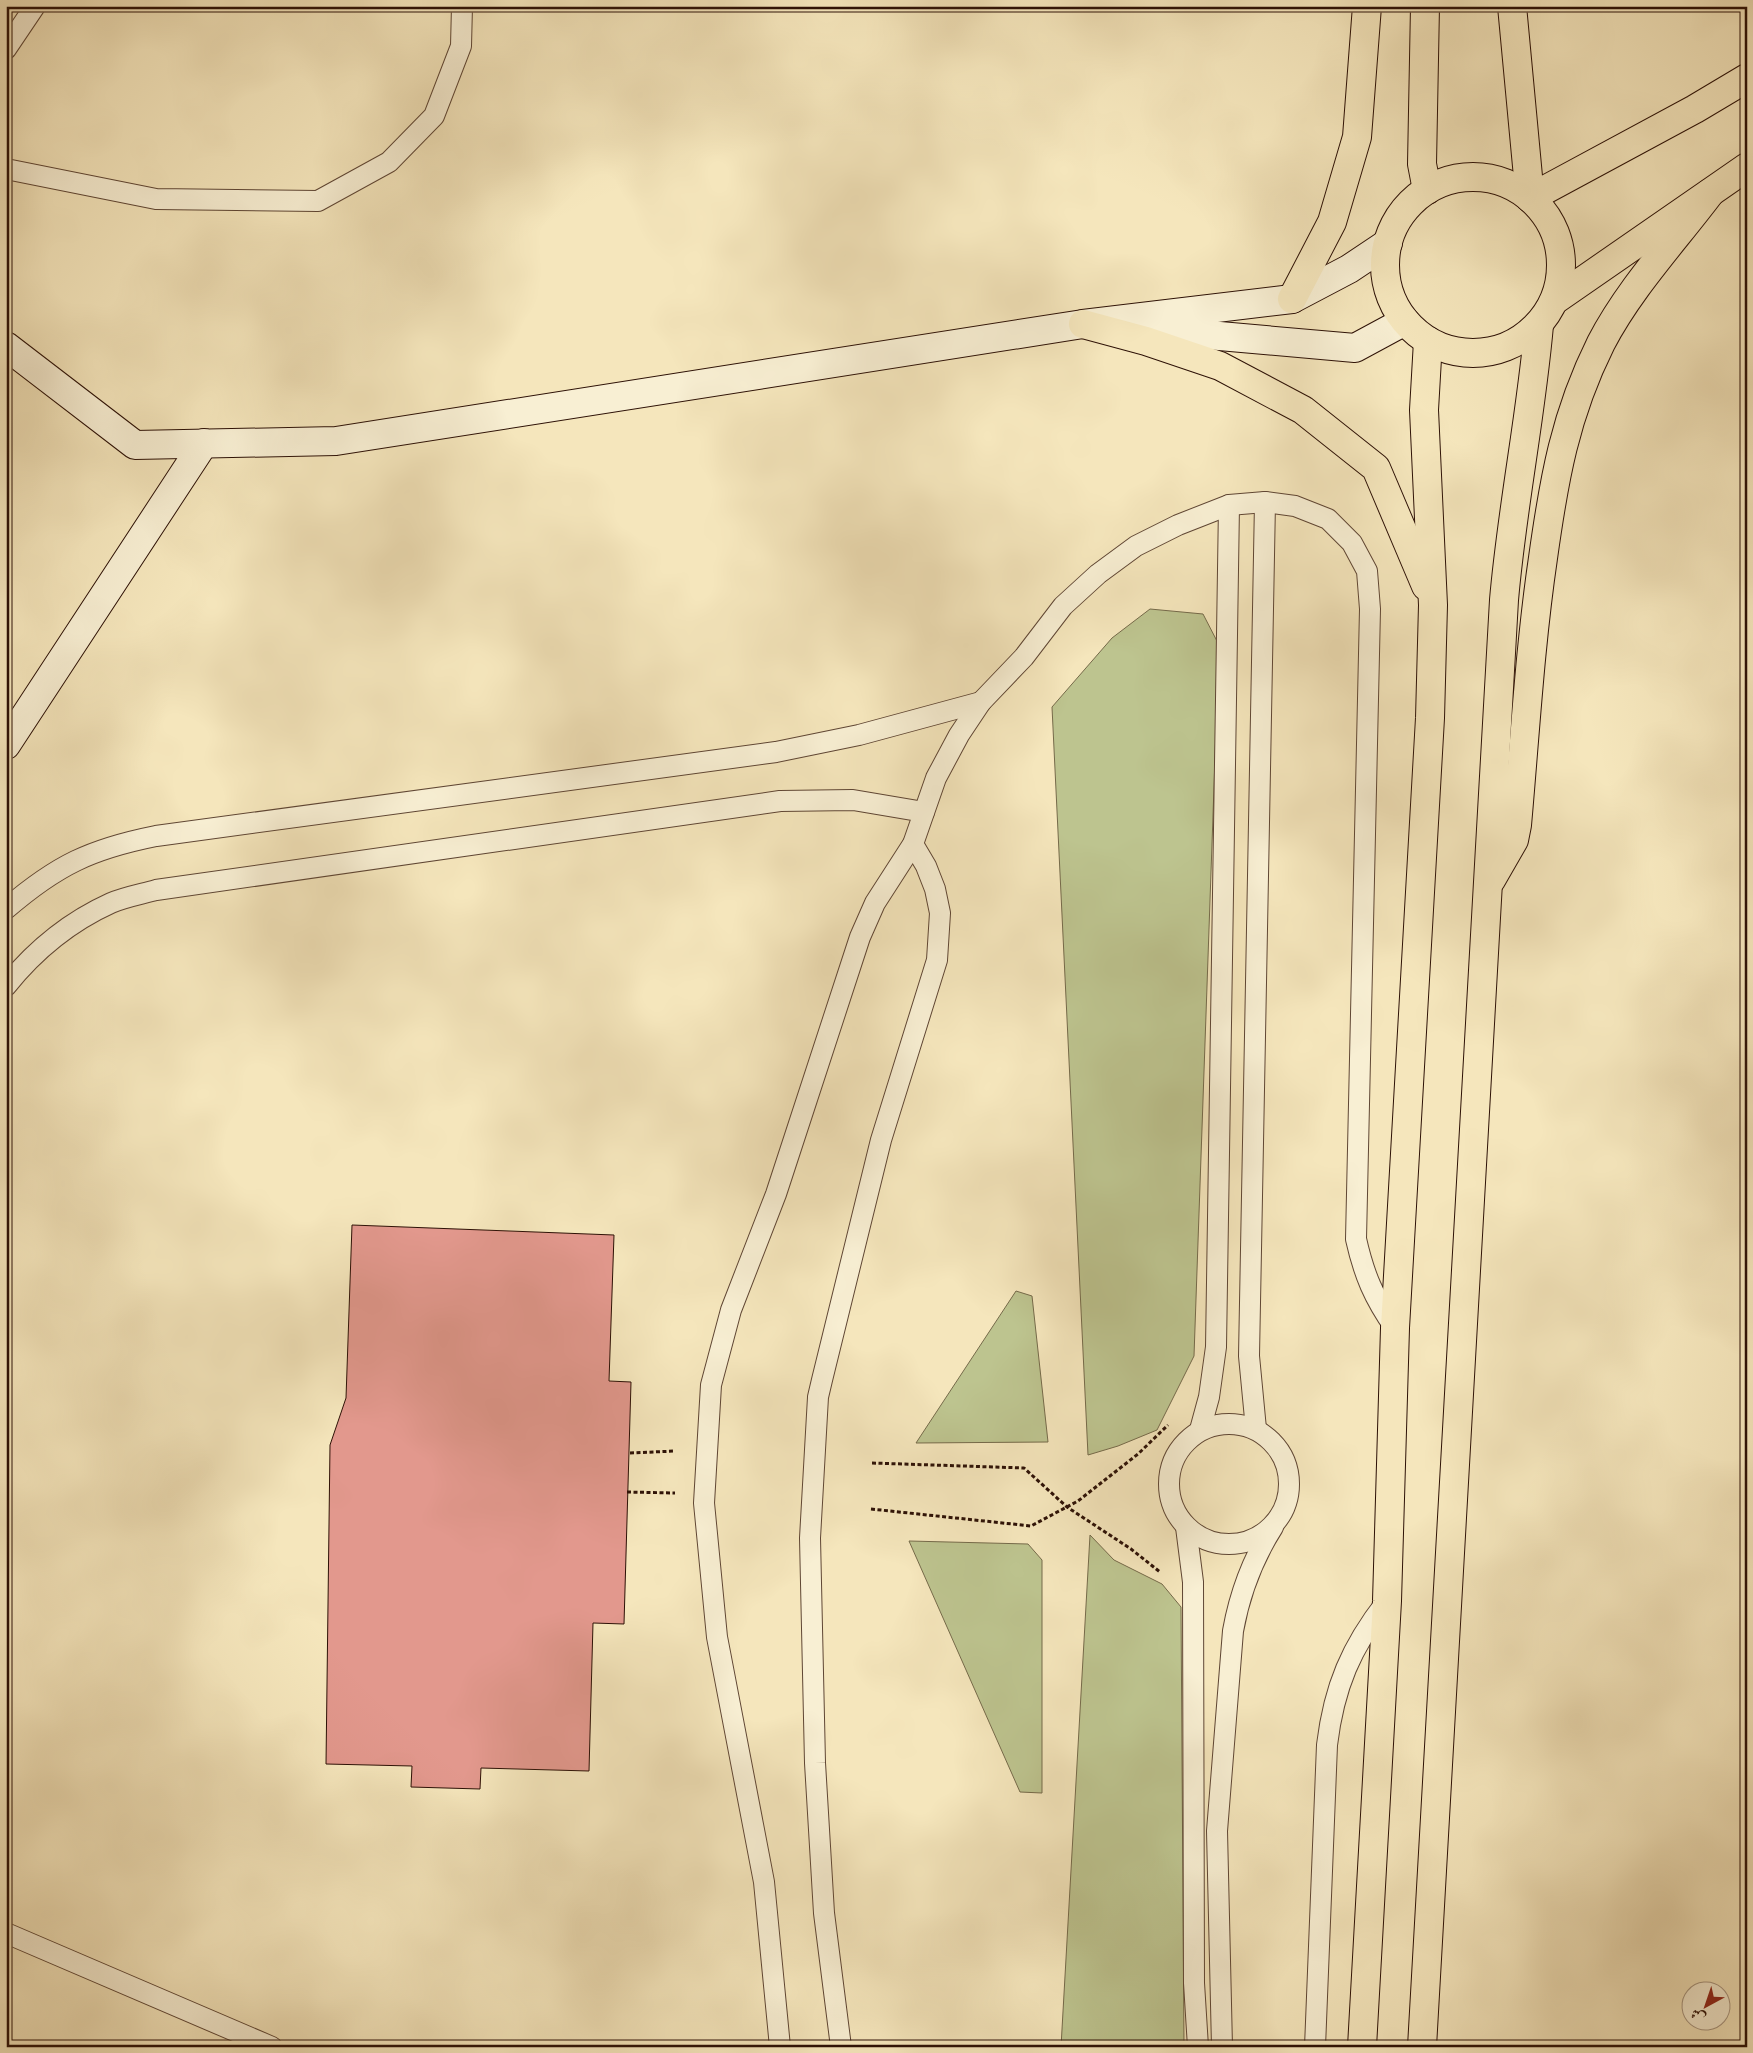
<svg xmlns="http://www.w3.org/2000/svg" width="1753" height="2053" viewBox="0 0 1753 2053" font-family="'Old Standard TT',Amiri,serif">
<rect width="100%" height="100%" fill="#f5e6bc"/>
<filter id="stains"><feTurbulence type="fractalNoise" baseFrequency=".004" numOctaves="4"/><feColorMatrix values="0 0 0 0 .2 0 0 0 0 .09 0 0 0 0 .02 0 0 0 .5 -.17"/></filter>
<radialGradient id="worn" r=".72"><stop offset=".6" stop-color="#630" stop-opacity="0"/><stop offset="1" stop-color="#630" stop-opacity=".3"/></radialGradient>
<g fill="#bdc48f" stroke="#756a4a">
<polygon points="1150,609 1203,614 1219,645 1194,1356 1157,1430 1118,1446 1088,1455 1052,707 1112,638"/>
<polygon points="1016,1291 1032,1296 1048,1442 916,1443"/>
<polygon points="1090,1535 1114,1560 1162,1584 1181,1607 1184,2047 1061,2047"/>
<polygon points="909,1541 1028,1544 1042,1560 1042,1793 1020,1792"/>
</g>
<polygon fill="#e2988d" stroke="#2d1106" points="352,1225 614,1235 609,1381 631,1382 624,1624 593,1623 589,1771 481,1768 480,1789 411,1787 412,1766 326,1764 330,1445 346,1398"/>
<g fill="none" stroke-linecap="round" stroke-linejoin="round">
<g stroke="#5f4634" stroke-width="22">
<g id="service">
<polyline points="6,49 35,6"/>
<polyline points="6,169 156,199 318,201 389,162 434,116 461,46 462,6"/>
<path d="M6 909C57 865 91 849 156 836L776 752 859 735 981 702"/>
<path d="M6 986C35 950 69 922 111 903 125 897 142 894 156 890L780 801 853 800 924 812"/>
<circle cx="1229" cy="1484" r="60"/>
<polyline points="1256,1429 1249,1356 1265,502"/>
<polyline points="1200,1430 1209,1397 1216,1347 1229,505"/>
<polyline points="1186,1527 1193,1582 1194,1983 1198,2047"/>
<polyline points="6,1933 272,2047"/>
<path d="M780 2047 764 1882 717 1637 704 1503 711 1385 731 1310 776 1194 860 937 875 903 913 844 936 778 959 735 981 702 1024 657 1063 606 1098 574 1136 546 1178 525 1229 505 1265 502 1295 506 1328 519 1352 543 1367 571 1370 609 1356 1239C1364 1275 1374 1298 1395 1328"/>
<polyline points="841,2047 824,1913 815,1763 810,1538 818,1397 822,1380 881,1140 937,960 940,913 935,889 926,866 913,844"/>
<path d="M1222 2047 1217 1831 1233 1631C1240 1592 1252 1560 1273 1527"/>
<path d="M1315 2047 1327 1745C1334 1687 1351 1647 1387 1601"/>
</g>
</g>
<g stroke="#2d1106" stroke-width="30">
<g id="secondary">
<polyline points="1140,329 1355,348 1405,321"/>
<polyline points="6,346 135,445 336,441 1083,324 1292,299 1349,269 1388,243"/>
<polyline points="6,745 204,443"/>
</g>
</g>
<g stroke="#2d1106" stroke-width="30">
<g id="primary">
<polyline points="1425,6 1422,164 1427,190"/>
<polyline points="1512,6 1530,198"/>
<polyline points="1292,299 1332,222 1357,137 1367,6"/>
</g>
</g>
<g stroke="#2d1106" stroke-width="30">
<g id="trunk">
<circle cx="1473" cy="265" r="88"/>
<polyline points="1530,198 1695,109 1747,78"/>
<polyline points="1555,300 1747,167"/>
<polyline points="1083,324 1146,341 1220,366 1303,410 1376,468 1426,586"/>
<path d="M1491 880 1514 840 1517 825C1525 736 1530 646 1543 558 1554 479 1565 415 1601 343 1629 289 1673 242 1710 193"/>
<polyline points="1362,2047 1387,1601 1395,1328 1430,718 1433,605 1424,410 1428,341"/>
<path d="M1422 2047 1504 600C1512 507 1531 417 1539 325"/>
</g>
</g>
<g stroke="#2d1106" stroke-width="3" stroke-dasharray="4 2.5" stroke-linecap="butt">
<polyline points="630,1453 675,1451"/>
<polyline points="872,1463 1024,1468 1067,1507 1131,1549 1160,1572"/>
<polyline points="627,1492 675,1493"/>
<polyline points="871,1509 1031,1526 1078,1501 1138,1454 1168,1425"/>
</g>
<use href="#service" stroke="#f8efd3" stroke-width="20"/>
<use href="#secondary" stroke="#f8efd3" stroke-width="28"/>
<use href="#primary" stroke="#f5e6bc" stroke-width="28"/>
<use href="#trunk" stroke="#f5e6bc" stroke-width="28"/>
</g>
<rect width="1753" height="2053" fill="none" stroke="#f5e6bc" stroke-width="25"/>
<rect x="8" y="8" width="1738" height="2038" fill="none" stroke="#2d1106" stroke-width="2.5"/>
<rect x="12" y="12" width="1728" height="2028" fill="none" stroke="#2d1106"/>
<g transform="translate(1706 2006) rotate(220)"><circle r="24" fill="#f8efd3" stroke="#a79681"/>
<path d="M0-4L9 19L0 12L-9 19Z" fill="#8f2418"/>
<text y="-8" font-size="14" font-weight="bold" text-anchor="middle" fill="#2d1106">ش</text>
</g>
<rect width="100%" height="100%" filter="url(#stains)"/>
<rect width="100%" height="100%" fill="url(#worn)"/>
</svg>
